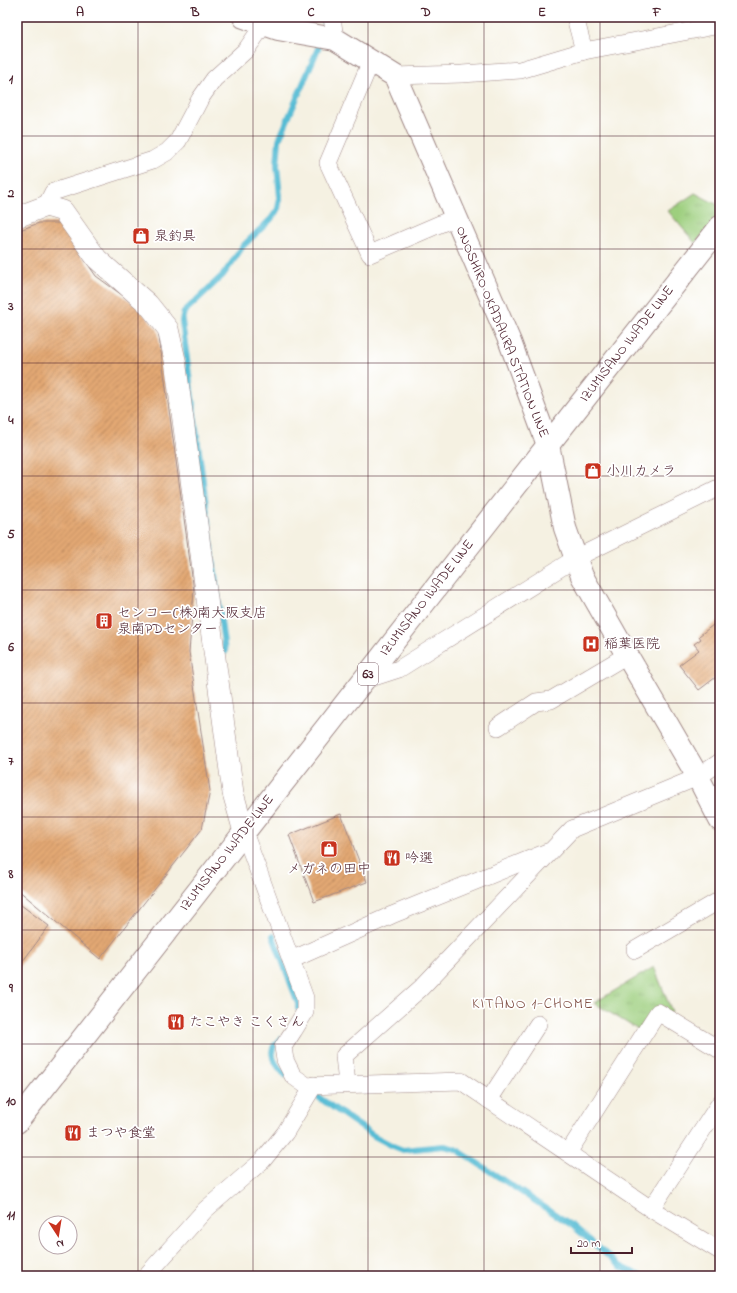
<svg xmlns="http://www.w3.org/2000/svg" width="737" height="1293" viewBox="0 0 737 1293" font-family="'Indie Flower','Klee One',sans-serif">
<defs>
<pattern id="park-tufts" width="24" height="20" patternUnits="userSpaceOnUse"><rect width="24" height="20" fill="#9dcf7e"/><path d="M3 7l-1-3M5 7V3M7 7l1-3M15 17l-1-3M17 17v-4M19 17l1-3" fill="none" stroke="#89b16d"/></pattern>
<pattern id="building-hatch" width="6" height="6" patternUnits="userSpaceOnUse"><rect width="6" height="6" fill="#e3a873"/><path d="M-1 1l2-2M0 6l6-6M5 7l2-2" fill="none" stroke="#ba885f"/></pattern>
</defs>
<rect width="100%" height="100%" fill="#fff"/>
<filter id="ink" filterUnits="userSpaceOnUse"><feTurbulence type="fractalNoise" baseFrequency=".025" numOctaves="2"/><feDisplacementMap in="SourceGraphic" scale="8" xChannelSelector="R" yChannelSelector="G"/><feConvolveMatrix kernelMatrix="1 2 1 2 8 2 1 2 1" color-interpolation-filters="sRGB"/></filter>
<filter id="wash" filterUnits="userSpaceOnUse"><feTurbulence type="fractalNoise" baseFrequency=".012" numOctaves="4" result="noise"/><feDisplacementMap in="SourceGraphic" scale="16" xChannelSelector="R" yChannelSelector="G"/><feGaussianBlur stdDeviation="0.9" result="paint"/><feColorMatrix in="noise" values="0 0 0 0 0 0 0 0 0 0 0 0 0 0 0 0 0 1.4 0 .05"/><feComposite in="paint" operator="in"/></filter>
<g filter="url(#wash)">
<rect width="100%" height="100%" fill="#f5f1e2"/>
<g fill="url(#park-tufts)" stroke="#747754">
<polygon points="695,193 720,206 720,215 695,243 668,211"/>
<polygon points="654,967 672,1012 640,1031 594,1003"/>
</g>
<g fill="none" stroke-linecap="round" stroke-linejoin="round">
<g stroke="#56bcd4" stroke-width="6">
<polyline points="225,652 182,321 184,312 223,275 233,261 243,246 271,219 278,209 280,197 277,165 279,140 319,46 324,30 325,17"/>
<polyline points="273,936 298,1003 298,1008"/>
<path d="M281 1039C279 1041 276 1044 274 1046 268 1057 279 1068 285 1075"/>
<polyline points="311,1092 374,1136 393,1146 403,1150 444,1146 456,1149 573,1226 620,1266 640,1276"/>
</g>
</g>
<g id="blocks">
<g fill="url(#building-hatch)">
<polygon points="39,223 59,223 96,276 137,306 158,330 194,591 189,652 210,791 202,829 100,959 17,889 17,231"/>
<polygon points="718,621 720,624 720,674 699,690 679,665 699,650 694,644 701,639 699,636"/>
<polygon points="341,814 367,882 314,902 289,835"/>
<polygon points="17,902 49,926 17,969"/>
</g>
</g>
</g>
<g filter="url(#ink)">
<use href="#blocks" fill-opacity="0" stroke="#a08886" stroke-width="1"/>
<g fill="none" stroke-linecap="round" stroke-linejoin="round">
<g stroke="#a08886" stroke-width="18">
<g id="minor">
<polyline points="332,17 335,39"/>
<polyline points="575,17 584,51"/>
<polyline points="371,61 328,163 370,254 456,217"/>
<polyline points="395,76 462,74 520,70 584,51 720,25"/>
<polyline points="46,206 53,192 153,160 167,152 178,141 200,99 214,79 246,50 264,24"/>
<polyline points="362,681 399,669 576,558 720,487"/>
<polyline points="498,727 536,702 551,700 627,655"/>
<polyline points="244,832 305,998 305,1012 294,1030 283,1047 285,1060 293,1076 307,1086 461,1081 651,1209 720,1251"/>
<polyline points="635,950 720,900"/>
<polyline points="291,960 392,915 547,852"/>
<polyline points="347,1084 344,1056 421,988 572,829 698,777 720,762"/>
<polyline points="489,1100 538,1024"/>
<polyline points="568,1153 658,1012 720,1050"/>
<polyline points="651,1209 720,1103"/>
<polyline points="146,1276 205,1210 263,1160 285,1133 314,1085"/>
</g>
</g>
<g stroke="#a08886" stroke-width="22">
<polyline id="tertiary" points="17,217 46,206 63,211 97,259 148,304 168,329 175,360 233,793 244,832"/>
</g>
<g stroke="#a08886" stroke-width="24">
<polyline id="secondary" points="244,17 278,29 335,39 395,76 510,342 548,445 565,528 582,576 627,655 698,777 720,820"/>
</g>
<g stroke="#a08886" stroke-width="24">
<polyline id="primary" points="17,1122 548,445 720,227"/>
</g>
<use href="#minor" stroke="#fff" stroke-width="17"/>
<use href="#tertiary" stroke="#fff" stroke-width="21"/>
<use href="#secondary" stroke="#fff" stroke-width="22"/>
<use href="#primary" stroke="#fff" stroke-width="22"/>
</g>
</g>
<path fill="none" stroke="#4a1f2b" stroke-width="1" stroke-opacity="0.55" d="M138 17V1276M253 17V1276M368 17V1276M484 17V1276M600 17V1276M17 136H720M17 249H720M17 363H720M17 476H720M17 590H720M17 703H720M17 817H720M17 930H720M17 1044H720M17 1157H720"/>
<defs>
<g id="shop-square" transform="scale(0.9)"><rect x="-9" y="-9" width="18" height="18" rx="4" fill="#c8321e" stroke="#fff"/><path d="M-5-2.5h2.3a2.7 3.5 0 0 1 5.4 0H5L5.5 6h-11ZM-1.5-2.5h3a1.5 2.3 0 0 0-3 0Z" fill="#fff"/></g>
<g id="building-square" transform="scale(0.9)"><rect x="-9" y="-9" width="18" height="18" rx="4" fill="#c8321e" stroke="#fff"/><path d="M-4-6H4V6H1V3H-1V6H-4ZM-2.5-4.3h1.7v1.8h-1.7ZM.8-4.3h1.7v1.8H.8ZM-2.5-1h1.7V.8h-1.7ZM.8-1h1.7V.8H.8Z" fill="#fff"/></g>
<g id="hospital-square" transform="scale(0.9)"><rect x="-9" y="-9" width="18" height="18" rx="4" fill="#c8321e" stroke="#fff"/><path d="M-5-5h3v3.5h4V-5h3V5h-3V1.5h-4V5h-3Z" fill="#fff"/></g>
<g id="restaurant-square" transform="scale(0.9)"><rect x="-9" y="-9" width="18" height="18" rx="4" fill="#c8321e" stroke="#fff"/><path d="M-5-6h1v4h1v-4h1v4h1v-4h1v5L-1.5 .5V6h-2V.5L-5-1ZM5-6V6H3V1.5H1.5Q1.5-4 5-6Z" fill="#fff"/></g>
</defs>
<g fill-rule="evenodd">
<use href="#shop-square" x="141" y="236"/>
<use href="#shop-square" x="593" y="471"/>
<use href="#building-square" x="104" y="621"/>
<use href="#hospital-square" x="591" y="644"/>
<use href="#shop-square" x="329" y="849"/>
<use href="#restaurant-square" x="392" y="858"/>
<use href="#restaurant-square" x="176" y="1022"/>
<use href="#restaurant-square" x="73" y="1133"/>
</g>
<g text-anchor="middle" dominant-baseline="central" stroke-width="3.5" stroke-linejoin="round" paint-order="stroke">
<rect fill="#fff" stroke="#80626b" stroke-width="1" x="358" y="663" width="20" height="22" rx="3"/>
<g font-size="13" font-weight="bold" fill="#4a1f2b">
<text x="368" y="674">63</text>
</g>
<g font-size="14" fill="#4a1f2b" stroke="#fff" text-anchor="start">
<text x="154" y="236">泉釣具</text>
<text x="606" y="471">小川カメラ</text>
<text x="117" y="613">センコー(株)南大阪支店<tspan x="117" dy="16">泉南PDセンター</tspan></text>
<text x="604" y="644">稲葉医院</text>
<text x="405" y="858">吟選</text>
<text x="329" y="869" text-anchor="middle">メガネの田中</text>
<text x="189" y="1022">たこやき こくさん</text>
<text x="86" y="1133">まつや食堂</text>
</g>
<g font-size="14" fill="#4a1f2b" stroke="#fff">
<text transform="translate(502 332) rotate(68)">ONOSHIRO OKADAURA STATION LINE</text>
<text transform="translate(627 344) rotate(-52)">IZUMISANO IWADE LINE</text>
<text transform="translate(427 598) rotate(-52)">IZUMISANO IWADE LINE</text>
<text transform="translate(227 853) rotate(-52)">IZUMISANO IWADE LINE</text>
</g>
<g font-size="15" letter-spacing="1" fill="#804f44" stroke="#fff">
<text x="533" y="1004">KITANO 1-CHOME</text>
</g>
</g>
<rect width="737" height="1293" fill="none" stroke="#fff" stroke-width="44"/>
<g transform="translate(58 1235) rotate(168)"><circle r="19" fill="#ffffff" stroke="#b7a5aa"/>
<path d="M0-3L7 15L0 10L-7 15Z" fill="#c8321e"/>
<text y="-6" font-size="11" font-weight="bold" text-anchor="middle" fill="#4a1f2b">N</text>
</g>
<path d="M571 1247v6h61v-6" fill="none" stroke="#4a1f2b" stroke-width="2"/>
<text x="577" y="1247" font-size="12" fill="#4a1f2b" stroke="#ffffff" stroke-width="3" paint-order="stroke">20 m</text>
<rect x="22" y="22" width="693" height="1249" fill="none" stroke="#4a1f2b" stroke-width="1.5"/>
<g font-size="13" text-anchor="middle" font-weight="bold" fill="#4a1f2b">
<text x="80" y="16">A</text>
<text x="195" y="16">B</text>
<text x="311" y="16">C</text>
<text x="426" y="16">D</text>
<text x="542" y="16">E</text>
<text x="657" y="16">F</text>
<text x="11" y="83">1</text>
<text x="11" y="197">2</text>
<text x="11" y="310">3</text>
<text x="11" y="424">4</text>
<text x="11" y="538">5</text>
<text x="11" y="651">6</text>
<text x="11" y="765">7</text>
<text x="11" y="878">8</text>
<text x="11" y="992">9</text>
<text x="11" y="1105">10</text>
<text x="11" y="1219">11</text>
</g>
</svg>
